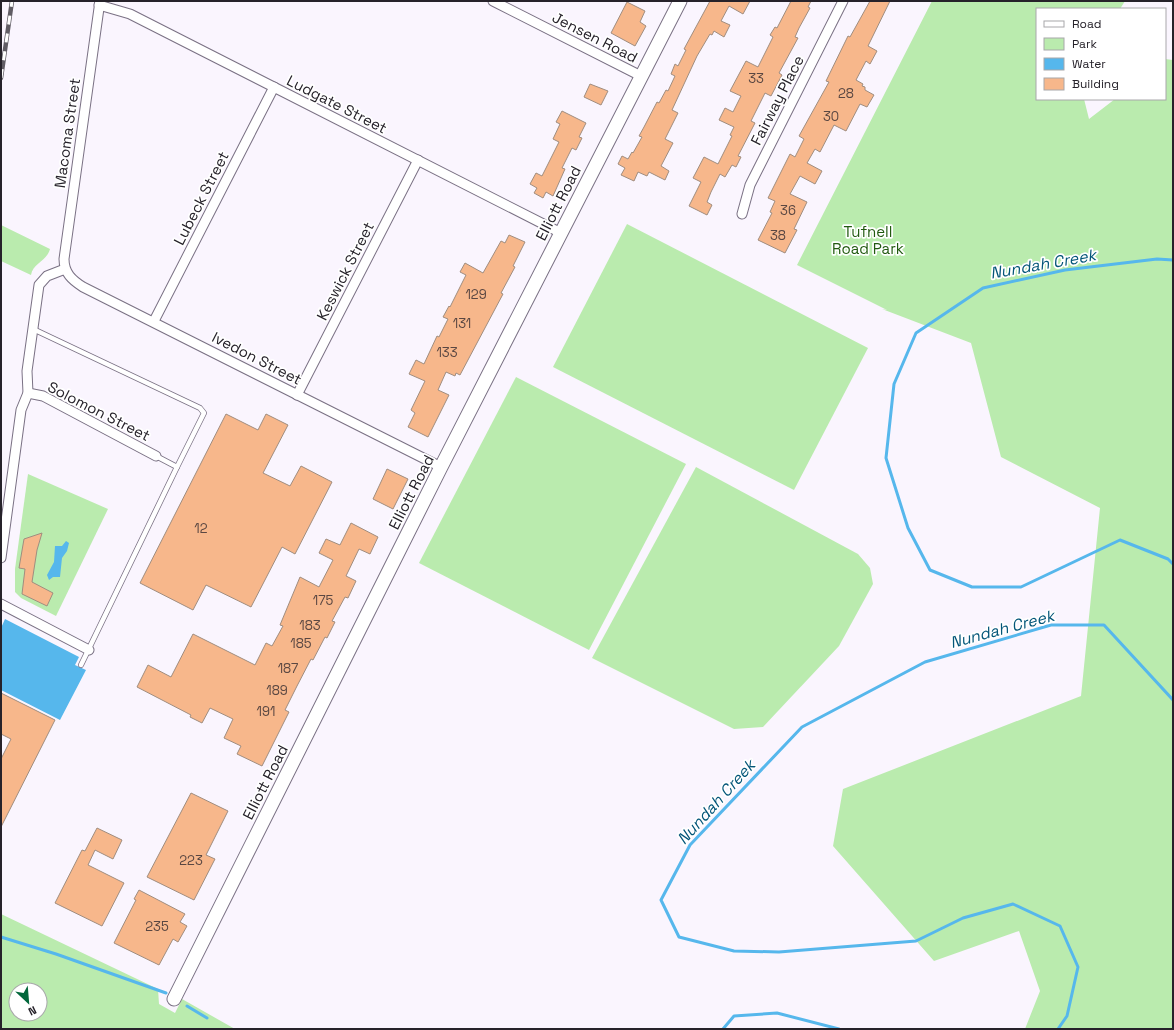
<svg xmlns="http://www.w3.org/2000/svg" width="1174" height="1030" viewBox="0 0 1174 1030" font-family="'Space Grotesk',sans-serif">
<rect width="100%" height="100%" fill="#faf5fe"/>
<g fill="#baebae" fill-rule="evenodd">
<polygon points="932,1 1125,1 1120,9 1037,9 1037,99 1084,99 1089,119 1115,99 1165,99 1165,59 1173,60 1173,1029 1025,1029 1040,991 1019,931 934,961 833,846 843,789 1081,696 1100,508 1001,457 971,343 882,309 887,310 797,265"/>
<polygon points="627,224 868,348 794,490 553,367"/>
<path d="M1 225 50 249C47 261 33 263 31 275L1 261Z"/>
<polygon points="516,377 686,464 589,650 419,563"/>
<polygon points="696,467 858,554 870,568 873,584 839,646 763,727 734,729 592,658"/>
<polygon points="28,474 108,509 56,616 21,598 15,592 15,569"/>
<path d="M1 914 158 989 159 1004 175 1013 182 999 235 1029H1ZM16 990H40V1014H16Z"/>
</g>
<g fill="#56b7ec">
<polygon points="66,541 69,543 67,551 62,558 60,577 53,577 49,580 47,575 54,562 55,546 62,546"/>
<polygon points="5,619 79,657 75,665 86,670 60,720 1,690 1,628"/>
</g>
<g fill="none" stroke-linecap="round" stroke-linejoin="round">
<g stroke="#56b7ec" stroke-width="3">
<polyline points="1173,260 1157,259 1065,270 983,288 916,333 894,384 886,458 908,528 930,570 972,587 1021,587 1120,540 1168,559 1173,564"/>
<polyline points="1,937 56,954 166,993"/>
<polyline points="187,1006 207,1018"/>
<polyline points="723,1029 734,1016 777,1013 839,1029"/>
<polyline points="1058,1029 1067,1016 1078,967 1060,926 1013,904 963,918 916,941 779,952 734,951 679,937 661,900 690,845 802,727 925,662 1051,625 1104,625 1173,700"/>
</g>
</g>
<g fill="#f7b78b" stroke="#a08d7f">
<polygon points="710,1 750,1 743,14 729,6 721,21 730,25 724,37 714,31 712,35 710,34 697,56 672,110 678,113 665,139 673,143 661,166 669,171 665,180 649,172 647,176 638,172 634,181 621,175 625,168 618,164 622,156 628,159 632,152 633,153 642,137 639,136 644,127 657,102 659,103 666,90 668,91 675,76 671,74 675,64 678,66 686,50 684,49"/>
<polygon points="791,1 811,1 808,7 810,8 799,28 795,37 798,38 779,73 782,75 771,96 765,93 751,121 755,123 738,156 741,157 736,167 732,165 725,177 720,174 711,192 707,202 712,205 707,215 689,206 701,182 693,178 704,157 718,164 732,136 730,135 734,127 719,120 725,108 733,112 741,96 730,91 746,61 758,67 773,37 770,35 775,27 777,28"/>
<polygon points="870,1 890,1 868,46 877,51 870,64 866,61 856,80 863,84 862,86 865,87 865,90 874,95 867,107 860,104 846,131 834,125 820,152 815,149 807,163 822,171 815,184 800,176 790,194 807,202 794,229 797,230 785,253 758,240 772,213 770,212 775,201 768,198 790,154 795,157 804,139 799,136 829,82 826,81 848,36 850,37"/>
<polygon points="627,2 645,11 640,22 646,26 635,46 611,33"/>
<polygon points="590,84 608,91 601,105 584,97"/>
<polygon points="562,111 586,123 579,137 582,138 576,150 572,148 562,168 565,169 553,196 546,192 543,198 534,193 537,188 530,184 536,173 542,176 559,142 553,139 560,124 556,122"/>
<polygon points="509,235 525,242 513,266 515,267 501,293 503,294 460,375 456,373 455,376 446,372 438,390 449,395 428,437 408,427 415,413 411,410 425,381 409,374 416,360 424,364 437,336 439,337 448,319 443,317 449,306 450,307 466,275 460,272 465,263 483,273 501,241 505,243"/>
<polygon points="226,414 258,430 266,414 288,425 263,473 290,486 301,466 332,482 295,554 282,547 251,607 206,585 193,610 140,583"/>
<polygon points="387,469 408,479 393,509 373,499"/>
<polygon points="351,523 378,537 370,554 359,549 346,576 356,581 348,598 345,597 332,621 335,622 327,638 325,637 313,660 311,659 297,686 285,710 289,712 262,766 237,754 241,746 224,738 233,719 210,708 202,723 190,717 191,715 137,687 148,665 171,677 193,634 255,665 266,643 272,646 283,626 280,625 300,577 319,587 333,560 319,553 326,539 340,545"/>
<polygon points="42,533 37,550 32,582 53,593 47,606 22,594 25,569 19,568 24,539"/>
<polygon points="1,693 55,720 1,827 1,759 11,739 1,734"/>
<polygon points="191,793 228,811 206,855 215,859 194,900 147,877"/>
<polygon points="97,828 122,840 113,859 95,850 88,865 124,883 102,926 55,903 82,850 85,851"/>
<polygon points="139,890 185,914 180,922 187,926 178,942 173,939 159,965 114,943 136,900 134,899"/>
</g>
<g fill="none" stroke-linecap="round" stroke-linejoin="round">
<g stroke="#7a7184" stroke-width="6">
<g id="lane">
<polyline points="33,329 200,408 204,413 177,467"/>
<polyline points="81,665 177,467 156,456"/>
</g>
</g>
<g stroke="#7a7184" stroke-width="11">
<g id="street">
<path d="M100 1 64 259C64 273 72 280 83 287L441 467"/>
<polyline points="493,1 641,76"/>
<polyline points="99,5 130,14 561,233"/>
<polyline points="742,214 750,185 843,1"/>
<polyline points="154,321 274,87"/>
<polyline points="28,393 43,396 156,456"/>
<polyline points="297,395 418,160"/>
<polyline points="1,558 21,410 28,393 27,371 39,285 47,276 65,269"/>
<polyline points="1,604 89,650"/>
</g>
</g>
<g stroke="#7a7184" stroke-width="15">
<polyline id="secondary" points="174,999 441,467 680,1"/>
</g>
<use href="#lane" stroke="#fff" stroke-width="4.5"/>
<use href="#street" stroke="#fff" stroke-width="9"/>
<use href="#secondary" stroke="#fff" stroke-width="13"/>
<g stroke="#605c64" stroke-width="4.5">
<polyline id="rail" points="1,78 12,1"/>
</g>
<use href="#rail" stroke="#fff" stroke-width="3" stroke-dasharray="9" stroke-linecap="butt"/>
</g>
<g text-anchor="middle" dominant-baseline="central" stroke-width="3.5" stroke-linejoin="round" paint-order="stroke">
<g font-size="13" fill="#5a4742">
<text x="756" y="78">33</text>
<text x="846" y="93">28</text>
<text x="831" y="116">30</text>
<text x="788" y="210">36</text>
<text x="778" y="235">38</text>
<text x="476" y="294">129</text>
<text x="462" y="323">131</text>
<text x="447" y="352">133</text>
<text x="201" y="528">12</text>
<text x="323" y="600">175</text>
<text x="310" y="625">183</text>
<text x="301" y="643">185</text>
<text x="288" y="668">187</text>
<text x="277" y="690">189</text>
<text x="266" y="711">191</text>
<text x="191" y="860">223</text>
<text x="157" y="926">235</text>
</g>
<g font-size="15" fill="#26222a" stroke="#fff">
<text transform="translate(595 37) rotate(27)">Jensen Road</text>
<text transform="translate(777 100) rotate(-63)">Fairway Place</text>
<text transform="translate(337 104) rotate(27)">Ludgate Street</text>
<text transform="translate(67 133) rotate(-82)">Macoma Street</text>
<text transform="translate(201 198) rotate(-63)">Lubeck Street</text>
<text transform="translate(558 203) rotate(-63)">Elliott Road</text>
<text transform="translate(345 271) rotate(-63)">Keswick Street</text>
<text transform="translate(257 358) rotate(27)">Ivedon Street</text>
<text transform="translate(99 411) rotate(27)">Solomon Street</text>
<text transform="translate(411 492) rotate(-63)">Elliott Road</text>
<text transform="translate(265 782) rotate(-63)">Elliott Road</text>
</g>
<g font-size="15" fill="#225a10" stroke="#fff">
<text x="868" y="231">Tufnell<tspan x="868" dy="17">Road Park</tspan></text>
</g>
<g font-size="16" font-style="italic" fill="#035578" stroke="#fff">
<text transform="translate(1043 264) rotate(-10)">Nundah Creek</text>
<text transform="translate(1002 629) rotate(-15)">Nundah Creek</text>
<text transform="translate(716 802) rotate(-48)">Nundah Creek</text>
</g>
</g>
<rect width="1174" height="1030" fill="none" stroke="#26222a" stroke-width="4"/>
<rect x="1036" y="8" width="130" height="92" fill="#ffffff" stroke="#a8a7aa"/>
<rect x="1044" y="21" width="20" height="6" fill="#ffffff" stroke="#a8a7aa"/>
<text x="1072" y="28" font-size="12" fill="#26222a">Road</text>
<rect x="1044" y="38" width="20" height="12" fill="#baebae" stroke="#a8a7aa"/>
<text x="1072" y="48" font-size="12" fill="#26222a">Park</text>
<rect x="1044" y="58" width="20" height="12" fill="#56b7ec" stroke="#a8a7aa"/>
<text x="1072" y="68" font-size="12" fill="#26222a">Water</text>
<rect x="1044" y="78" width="20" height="12" fill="#f7b78b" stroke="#a8a7aa"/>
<text x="1072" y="88" font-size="12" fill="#26222a">Building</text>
<g transform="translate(28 1002) rotate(154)"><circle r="19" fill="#ffffff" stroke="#a8a7aa"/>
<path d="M0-3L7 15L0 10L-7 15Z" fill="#03673c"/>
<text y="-6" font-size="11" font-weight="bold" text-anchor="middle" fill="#26222a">N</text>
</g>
</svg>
